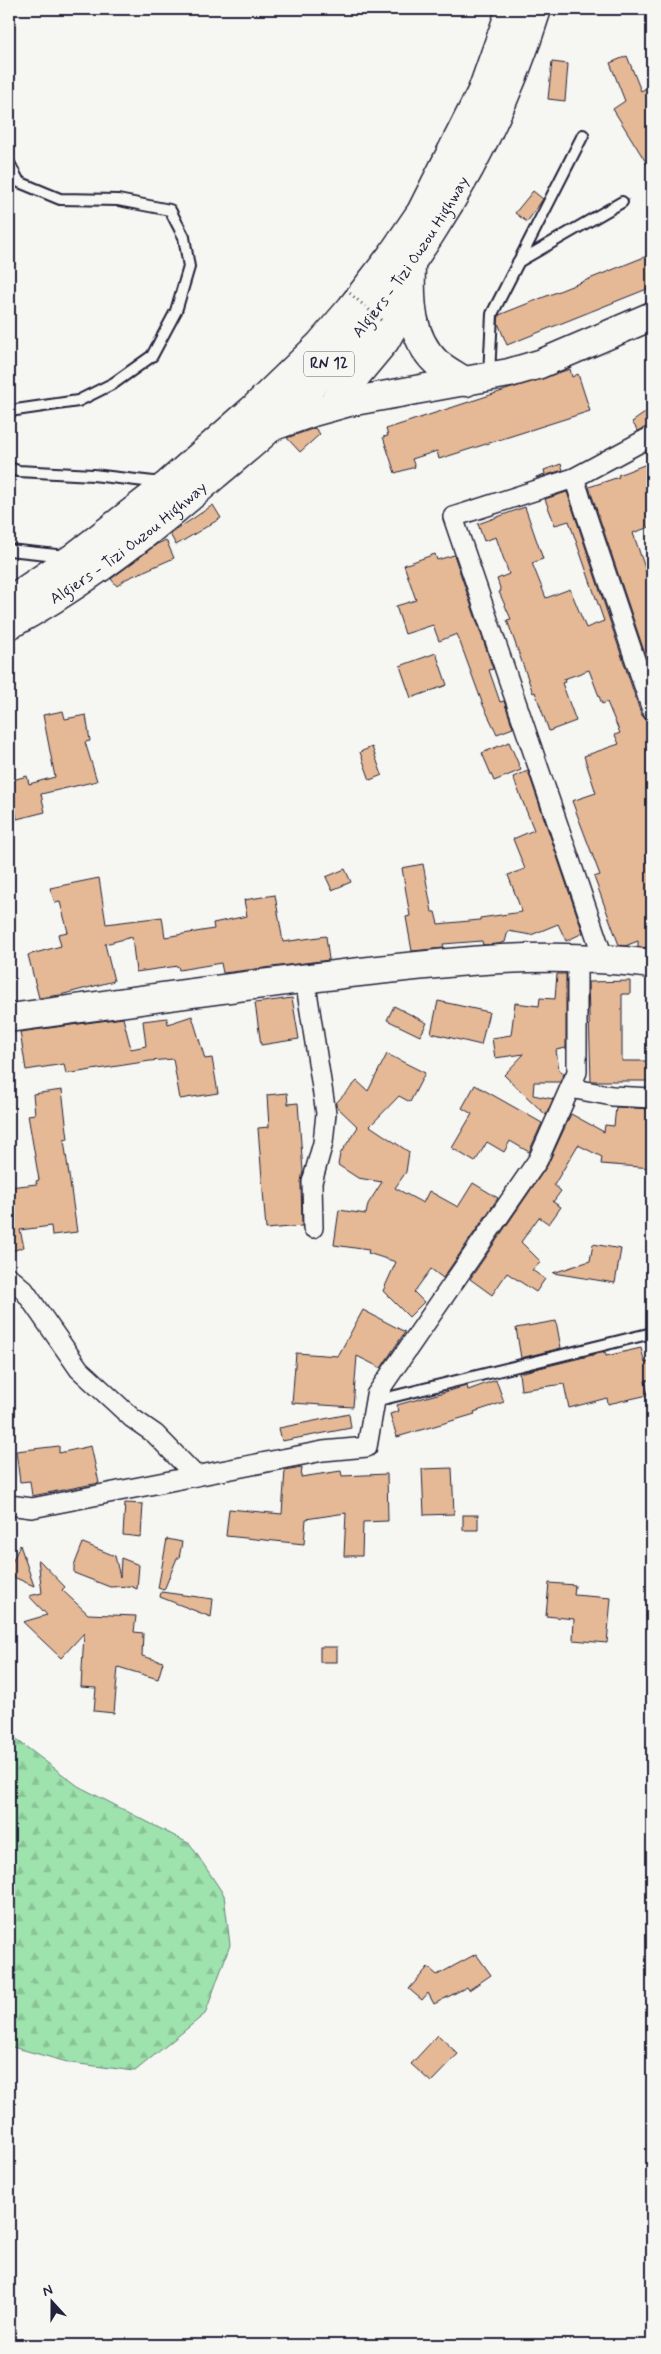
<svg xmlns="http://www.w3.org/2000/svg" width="661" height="2354" viewBox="0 0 661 2354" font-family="Mynerve,sans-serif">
<defs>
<pattern id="forest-firs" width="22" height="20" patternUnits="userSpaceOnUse" patternTransform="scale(1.25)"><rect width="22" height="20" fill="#9ee2ad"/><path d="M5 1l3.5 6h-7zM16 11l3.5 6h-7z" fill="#88c296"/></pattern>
</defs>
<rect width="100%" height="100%" fill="#f6f6f2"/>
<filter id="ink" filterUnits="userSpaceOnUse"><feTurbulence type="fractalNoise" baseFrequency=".02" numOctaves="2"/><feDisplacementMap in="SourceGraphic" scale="10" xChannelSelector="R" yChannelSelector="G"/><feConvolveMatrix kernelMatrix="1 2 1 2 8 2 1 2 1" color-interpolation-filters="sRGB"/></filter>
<g filter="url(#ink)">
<polygon fill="url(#forest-firs)" stroke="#608274" points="9,1734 78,1786 190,1844 224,1895 230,1945 205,2014 135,2071 71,2063 9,2046"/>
<g fill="#e5b995" stroke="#22223b">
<polygon points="627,56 641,91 648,87 652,94 652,172 613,109 625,101 610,63"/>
<polygon points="552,62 568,64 565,101 548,99"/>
<polygon points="533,191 543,199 527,222 515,213"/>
<polygon points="652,254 652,287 507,345 498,323 499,315"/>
<polygon points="570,369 572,377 578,374 590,411 439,459 437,451 412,459 415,467 395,473 383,437 388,436 386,429"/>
<polygon points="652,408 652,425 638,431 632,422"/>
<polygon points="315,428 320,434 300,452 287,438"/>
<polygon points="652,462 652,526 633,533 646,571 652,569 652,662 648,663 589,487 619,477 618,475"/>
<polygon points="561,464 563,470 536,478 536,477 545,474 544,470"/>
<polygon points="567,492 641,714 645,719 652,721 652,948 638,947 638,941 625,946 619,945 594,877 600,875 572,801 596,793 584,756 619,744 615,735 620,733 607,702 602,704 589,670 564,679 565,682 562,683 576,721 549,731 535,692 533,693 507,620 511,619 499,592 501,591 497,579 509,574 496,537 484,541 478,524 525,507 543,559 532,563 546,598 570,589 586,628 604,621 569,521 555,525 545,499"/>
<polygon points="213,505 221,518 176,545 170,534"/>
<polygon points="166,540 174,558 126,579 117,586 111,579 157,544"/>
<polygon points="435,554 437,560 454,555 493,669 489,670 500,702 504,701 513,728 497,734 483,705 457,634 439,641 433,625 405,634 396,606 416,600 404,565"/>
<polygon points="436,653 447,685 411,698 400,666"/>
<polygon points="63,711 65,719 86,715 90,741 85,742 97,781 41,794 45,812 17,819 9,781 27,776 29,784 55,777 43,715"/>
<polygon points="509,742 521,770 494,781 482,753"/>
<polygon points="372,747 382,775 370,780 360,752"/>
<polygon points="528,771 583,933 566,941 558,924 531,935 508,931 505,942 498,944 483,945 482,941 443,944 444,948 412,951 406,917 410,916 402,868 423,864 432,912 435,912 438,924 480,920 480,918 522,912 508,875 525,869 513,839 534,830 513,777"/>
<polygon points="345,869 351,882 332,890 326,877"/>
<polygon points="99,878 106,924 162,917 165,937 214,929 213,923 247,916 244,900 275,895 283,942 326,936 329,960 223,973 221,963 179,970 178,966 136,972 132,937 105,944 114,981 60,995 39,998 28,955 61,946 58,934 68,932 60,902 55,903 50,888"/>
<polygon points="557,974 566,974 566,1048 556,1050 559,1070 564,1073 560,1082 534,1082 533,1095 553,1099 546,1115 504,1075 524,1054 495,1058 492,1038 511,1035 515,1003 539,1006 540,998 555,999"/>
<polygon points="630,981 630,994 622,994 622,1061 652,1061 652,1081 591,1081 588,982"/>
<polygon points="292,998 299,1039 261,1045 255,1003"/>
<polygon points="438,1001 489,1012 481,1045 431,1033"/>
<polygon points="394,1006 427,1023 420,1036 387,1020"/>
<polygon points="192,1016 205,1059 212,1058 218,1093 180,1099 173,1059 150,1061 66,1074 64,1064 26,1070 20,1032 123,1018 131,1049 146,1046 143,1021 167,1018 168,1024"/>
<polygon points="387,1054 425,1073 410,1102 399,1096 370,1126 409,1152 406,1172 395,1188 423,1203 429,1191 458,1207 473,1183 498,1198 443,1278 431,1269 414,1292 424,1302 409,1317 383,1291 396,1262 368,1253 369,1250 334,1245 339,1210 366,1214 368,1204 382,1182 358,1178 338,1165 340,1154 358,1127 336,1106 336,1103 357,1081 368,1091"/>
<polygon points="475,1085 542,1123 529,1152 510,1141 504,1152 487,1142 475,1162 452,1148 472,1114 462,1108"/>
<polygon points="62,1090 68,1139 64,1140 77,1232 52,1235 51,1226 20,1230 24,1247 9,1252 9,1187 37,1184 36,1181 39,1180 28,1115 35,1114 33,1094"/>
<polygon points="287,1093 288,1104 298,1103 303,1171 301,1182 302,1226 266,1229 258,1128 269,1127 267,1095"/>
<polygon points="616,1107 652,1109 652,1168 601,1164 602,1157 578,1145 554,1185 561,1191 553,1202 561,1207 549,1224 539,1217 521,1242 541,1262 532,1270 545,1279 536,1292 507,1273 492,1295 470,1279 547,1166 571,1114 604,1132 605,1125 614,1126"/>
<polygon points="593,1244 621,1249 615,1283 553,1273 590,1261"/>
<polygon points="363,1310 405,1332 381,1368 357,1356 353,1407 292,1403 296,1353 338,1356"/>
<polygon points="556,1321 561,1348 521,1358 516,1328"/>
<polygon points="641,1348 645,1363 652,1361 652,1379 645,1381 648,1395 608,1404 607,1398 569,1408 564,1384 521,1390 519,1373 605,1352 606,1356"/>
<polygon points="496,1380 504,1402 474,1412 475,1414 397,1437 390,1414 399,1411 397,1405 467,1386 468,1390"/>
<polygon points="349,1414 351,1428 282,1441 279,1428"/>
<polygon points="59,1446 59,1453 91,1446 99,1483 32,1496 30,1481 20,1482 16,1451"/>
<polygon points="302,1467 301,1477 341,1471 342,1476 387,1474 388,1521 363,1522 362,1556 344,1556 346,1513 306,1519 304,1544 226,1536 229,1509 282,1514 285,1470"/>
<polygon points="452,1468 454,1514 424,1515 422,1469"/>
<polygon points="125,1503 143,1504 141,1537 123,1535"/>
<rect x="463" y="1515" width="15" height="15"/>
<polygon points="167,1539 182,1542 179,1558 177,1558 164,1590 158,1588"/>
<polygon points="83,1543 115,1556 120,1577 121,1558 139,1565 137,1589 130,1586 110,1587 74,1573 74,1566"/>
<polygon points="20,1545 34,1586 9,1575 9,1569"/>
<polygon points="38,1559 65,1587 62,1590 88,1614 136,1616 134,1632 143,1633 142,1656 163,1662 158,1679 118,1667 114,1713 94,1711 96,1688 81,1687 84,1633 61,1658 23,1622 47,1615 29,1596 42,1593"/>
<polygon points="549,1583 575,1585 574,1595 611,1598 607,1643 573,1640 574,1619 546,1616"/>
<polygon points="161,1592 213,1599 211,1617 160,1597"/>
<rect x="320" y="1647" width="17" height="15"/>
<polygon points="476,1954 491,1975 469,1990 467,1987 434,2004 428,1993 422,2000 409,1989 428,1967 437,1975"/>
<polygon points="438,2035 458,2054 431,2082 411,2064"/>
</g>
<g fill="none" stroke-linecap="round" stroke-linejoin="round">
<g stroke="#22223b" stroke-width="14">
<g id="lane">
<polyline points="9,163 19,182 60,199 118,200 170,210 184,237 189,267 176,311 152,356 114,383 78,401 9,411"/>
<polyline points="518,262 622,202"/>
<polyline points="489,375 492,314 583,135"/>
<polyline points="9,468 18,471 93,475 162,483"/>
<polyline points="9,550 66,556"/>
<polyline points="375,1401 652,1333"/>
</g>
</g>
<g stroke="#22223b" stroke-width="22">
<g id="street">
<polyline points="574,478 652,710"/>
<polyline points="603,957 453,517 574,478 652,436"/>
<polyline points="305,979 326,1113 323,1143 312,1182 313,1228"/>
<polyline points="570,1088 612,1096 652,1098"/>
<polyline points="9,1277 24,1290 79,1369 132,1418 155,1434 196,1476"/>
<polyline points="9,1505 32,1508 323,1451 367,1447 376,1395 538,1160 577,1072 577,956"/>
</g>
</g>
<g stroke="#22223b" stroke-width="31">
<g id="secondary">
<path d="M411 264C410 298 409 337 437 363 445 370 457 376 466 382"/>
<polyline points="330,407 385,341 410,297"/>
<polyline points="271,427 313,412 349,402 509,373 540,364 652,316"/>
<path d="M9 1018C120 1003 231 987 343 974 448 962 546 950 652 964"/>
</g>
</g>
<g stroke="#22223b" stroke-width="31">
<g id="highway">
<polyline points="9,601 74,557 168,484 252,410 320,344 351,308 391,256 421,212 482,91 511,9"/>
<path id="s1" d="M9 625C83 585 151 532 214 476 233 460 253 444 271 427 390 311 488 168 537 9"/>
</g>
</g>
<use href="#lane" stroke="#f6f6f2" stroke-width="10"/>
<use href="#street" stroke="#f6f6f2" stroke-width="19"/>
<use href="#secondary" stroke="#f6f6f2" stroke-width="28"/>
<use href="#highway" stroke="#f6f6f2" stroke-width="28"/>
<polyline stroke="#22223b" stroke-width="3" stroke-dasharray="1 4" stroke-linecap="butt" points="346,290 382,321"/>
</g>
</g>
<g text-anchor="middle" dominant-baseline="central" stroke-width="4" stroke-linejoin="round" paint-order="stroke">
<rect fill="#f6f6f2" stroke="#626272" stroke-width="1" x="304" y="351.5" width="50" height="25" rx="4"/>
<g font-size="15" font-weight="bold" fill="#22223b">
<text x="329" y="364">RN 12</text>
</g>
<g font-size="16" fill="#22223b" stroke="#f6f6f2">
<text stroke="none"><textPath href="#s1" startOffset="550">Algiers - Tizi Ouzou Highway</textPath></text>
<text stroke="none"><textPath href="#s1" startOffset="145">Algiers - Tizi Ouzou Highway</textPath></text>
</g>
</g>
<rect width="661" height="2354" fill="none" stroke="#f6f6f2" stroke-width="30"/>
<rect x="15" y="15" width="631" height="2324" fill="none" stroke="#22223b" stroke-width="2" filter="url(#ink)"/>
<g transform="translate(52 2302) rotate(339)" stroke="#f6f6f2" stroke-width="4" paint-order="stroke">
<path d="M0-4L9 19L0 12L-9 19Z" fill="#22223b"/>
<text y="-8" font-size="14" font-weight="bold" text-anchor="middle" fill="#22223b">N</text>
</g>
</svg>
